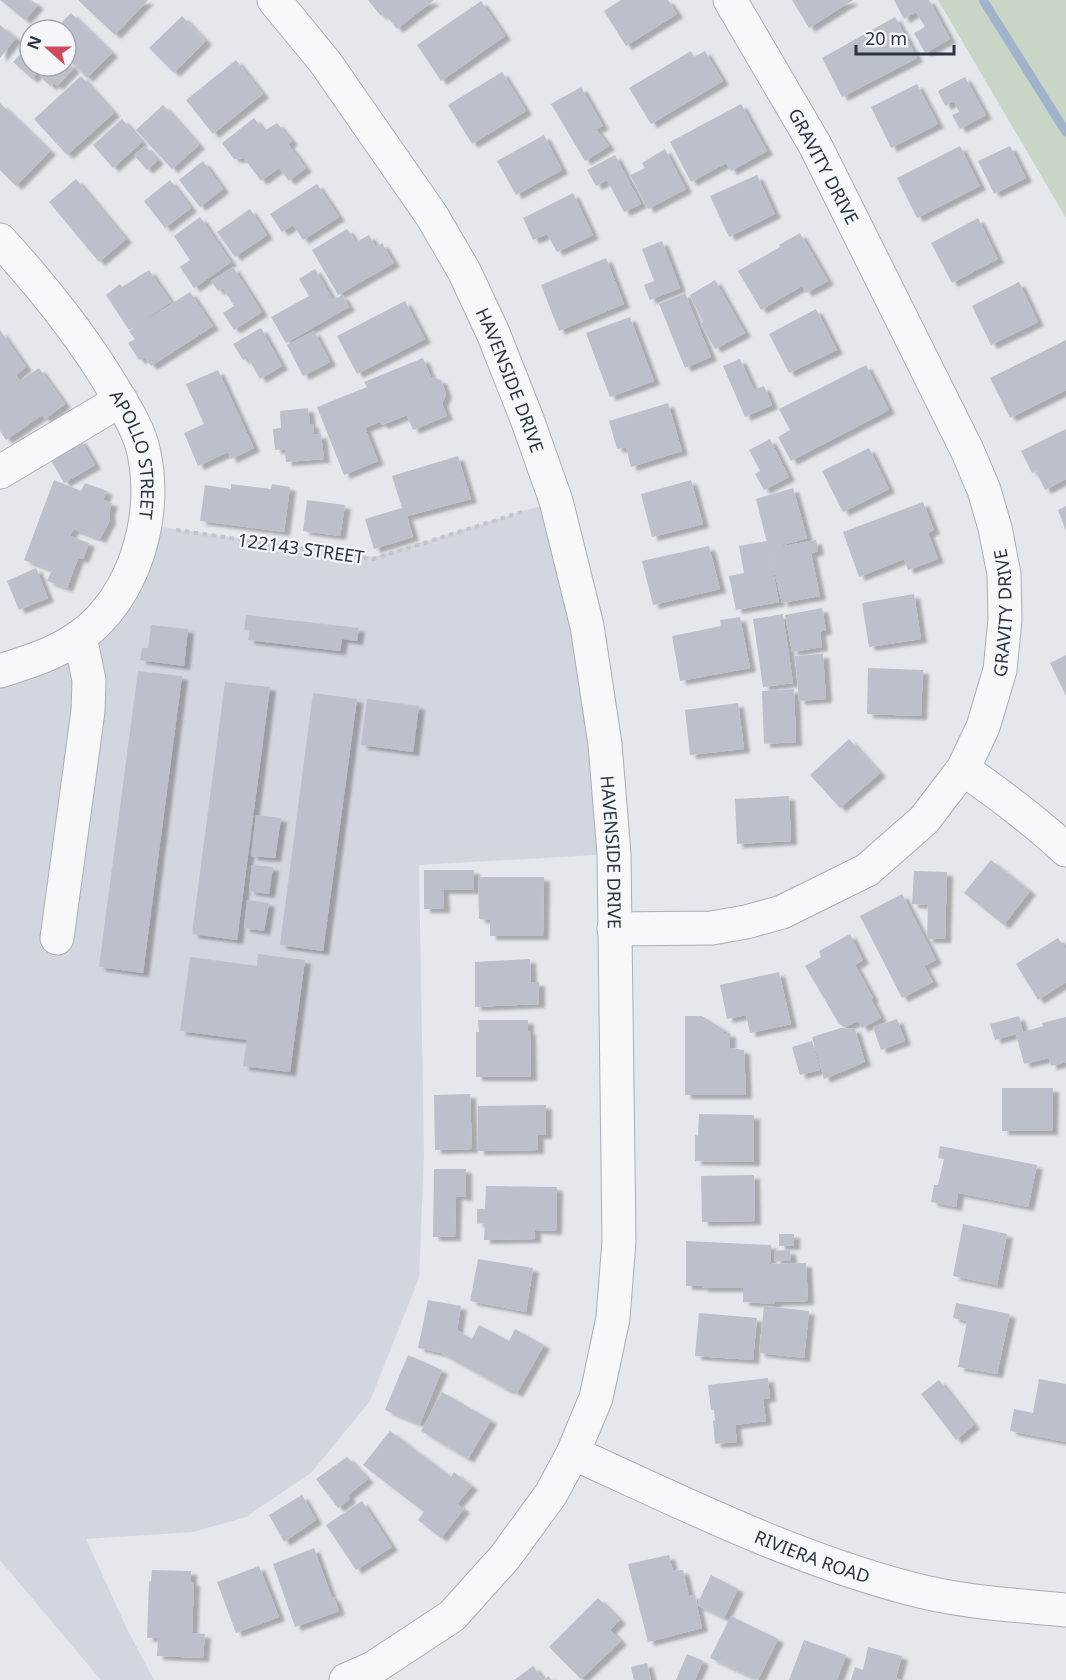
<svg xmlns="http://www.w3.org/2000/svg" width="1066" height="1680" viewBox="0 0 1066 1680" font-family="'Noto Sans',sans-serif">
<defs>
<filter id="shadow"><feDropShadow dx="6" dy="4" stdDeviation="1.5" flood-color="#0004"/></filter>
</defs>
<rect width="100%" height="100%" fill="#e4e7ec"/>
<polygon fill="#d2d6de" points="556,501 613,854 419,865 424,1156 419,1278 370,1401 311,1473 246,1517 193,1532 86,1539 127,1629 154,1680 101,1680 0,1560 0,670 79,636 145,525 374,557"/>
<polygon fill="#c9d6c5" points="938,0 1066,0 1066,218"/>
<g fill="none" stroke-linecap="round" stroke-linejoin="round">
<polyline stroke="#9fb4cc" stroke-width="9" points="983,0 1066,132"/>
</g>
<g fill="#bbc0ca" filter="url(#shadow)">
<polygon points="0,0 31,0 38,5 25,20"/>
<polygon points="78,0 148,0 115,35"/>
<polygon points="368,0 434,0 397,29 384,13 381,16"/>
<polygon points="621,0 668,0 677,14 626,46 604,11"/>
<polygon points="792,0 853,0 809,28"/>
<polygon points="894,0 929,0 950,39 925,53 914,33 925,27 916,12 904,19"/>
<polygon points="481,1 505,36 441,81 417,45"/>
<polygon points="71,13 112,53 87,78 66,57 66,30 54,30"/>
<polygon points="182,16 206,41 174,73 149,48"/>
<polygon points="895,17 917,58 842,97 822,58"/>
<polygon points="0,25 16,38 0,58"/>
<polygon points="30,44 30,66 66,66 66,61 74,68 57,86 54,83 50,86 37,73 32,79 13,62"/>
<polygon points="691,51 694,57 705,51 723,81 651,124 629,88"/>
<polygon points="236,60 263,94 213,134 186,100"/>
<polygon points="502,72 526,111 472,144 448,105"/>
<polygon points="81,76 114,113 67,155 34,119"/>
<polygon points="965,77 986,115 960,129 952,115 959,112 954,101 945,106 938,91"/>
<polygon points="917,84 938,124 891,148 871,107"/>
<polygon points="581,87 603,126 596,129 609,146 585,161 551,104"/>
<polygon points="0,103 50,151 16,186 0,170"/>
<polygon points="741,104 767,151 731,171 726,163 691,182 670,142"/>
<polygon points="163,105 199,145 172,169 136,130"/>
<polygon points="254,118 264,131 277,123 292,141 288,144 306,168 289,181 279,168 261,181 244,158 234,159 222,143"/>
<polygon points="122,119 142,142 113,168 93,145"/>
<polygon points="544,135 562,170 516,195 497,161"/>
<polygon points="145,146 158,160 147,170 134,155"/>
<polygon points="960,146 980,186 917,218 897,178"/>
<polygon points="1010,146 1026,178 994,194 978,161"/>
<polygon points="665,149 686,189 648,209 630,175 645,168 642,163"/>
<polygon points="615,155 641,204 624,212 607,180 596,186 587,170"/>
<polygon points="203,161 223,189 200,207 179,180"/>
<polygon points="757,175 775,214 729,237 710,196"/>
<polygon points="76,179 126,239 99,262 49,202"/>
<polygon points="170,180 191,208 165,228 144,201"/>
<polygon points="317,184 339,217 303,240 293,225 282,232 270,214"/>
<polygon points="573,193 593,235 557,252 547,234 533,240 523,218"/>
<polygon points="250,209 267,235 235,257 217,232"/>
<polygon points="200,217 231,262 194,288 180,267 190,260 174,236"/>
<polygon points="978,218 998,259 952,283 931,243"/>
<polygon points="347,229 356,242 369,235 376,247 382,243 394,263 338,295 312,250"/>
<polygon points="800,233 828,281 806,293 802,286 761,310 738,271 780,247 779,245"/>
<polygon points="662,241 680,288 650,300 644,285 654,281 642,249"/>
<polygon points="606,258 624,304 559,331 541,285"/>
<polygon points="233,267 262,312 234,330 223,313 234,306 223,288 218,291 211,281"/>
<polygon points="315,269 333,300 342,295 349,307 286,343 271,317 309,296 299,279"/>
<polygon points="149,270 171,302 129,330 106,295 120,284 122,287"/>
<polygon points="715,280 745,333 715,349 700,323 703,322 690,295"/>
<polygon points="1019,282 1038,322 991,345 972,306"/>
<polygon points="190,292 213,326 151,366 144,357 139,360 128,343 135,339 129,331"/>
<polygon points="685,293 711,357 685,368 659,304"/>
<polygon points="405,301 425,339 357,374 337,336"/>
<polygon points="816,309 837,350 789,373 769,334"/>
<polygon points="630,317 654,381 610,397 586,333"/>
<polygon points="261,328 282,366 260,379 248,358 243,360 233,344"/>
<polygon points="0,330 26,367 16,375 20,381 39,368 65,404 45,419 42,415 6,440 0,431"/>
<polygon points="314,331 330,362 303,376 287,345"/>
<polygon points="1066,340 1066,390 1010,418 990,378"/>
<polygon points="423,358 431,377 441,380 446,394 442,403 447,416 413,430 407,415 382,425 380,422 365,428 378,461 344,475 317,407 367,387 364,382"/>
<polygon points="740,359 754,390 764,386 772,405 745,417 723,366"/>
<polygon points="866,365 889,410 791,461 778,437 790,430 779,409"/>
<polygon points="218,370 254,448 231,459 228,452 198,466 184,433 204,424 186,384"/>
<polygon points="668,403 682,451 631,467 626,447 617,449 609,421"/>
<polygon points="308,408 310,424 313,424 314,435 321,434 324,459 286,462 285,449 275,450 273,429 281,428 280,411"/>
<polygon points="1066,429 1066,479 1045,490 1036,471 1032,473 1021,451"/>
<polygon points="80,439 95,465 64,483 49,457"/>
<polygon points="770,439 789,477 764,490 755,474 760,471 749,450"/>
<polygon points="869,448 889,489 843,512 822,471"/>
<polygon points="458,456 471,499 407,516 413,537 374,549 365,519 402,508 392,476"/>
<polygon points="54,480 81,491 85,483 107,491 103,500 112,503 109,512 110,520 100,539 73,529 70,536 89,543 83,559 78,558 67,588 47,581 52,570 24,560"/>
<polygon points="691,480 703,524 652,537 641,494"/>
<polygon points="231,484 271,489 272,484 290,487 284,532 200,521 205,485 231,489"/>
<polygon points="793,488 807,538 773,548 816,540 818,551 811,553 820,596 782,603 756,499"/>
<polygon points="307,500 345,505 340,536 303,531"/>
<polygon points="923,502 934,530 928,533 938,559 908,570 904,559 859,577 843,532"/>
<polygon points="1066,506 1066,531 1058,510"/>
<polygon points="767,541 779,602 736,610 729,576 744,573 739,546"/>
<polygon points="709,546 720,589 653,605 642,561"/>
<polygon points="36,568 48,598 19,610 7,581"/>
<polygon points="914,594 921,639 869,647 862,603"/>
<polygon points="822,608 826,630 820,632 822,647 792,652 785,615"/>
<polygon points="783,614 793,683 763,687 753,619"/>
<polygon points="246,615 359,628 357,641 342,639 340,651 248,640 250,630 244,630"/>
<polygon points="740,617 750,668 680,681 672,636 721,626 720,620"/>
<polygon points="151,625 188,629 184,666 140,660 142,648 148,648"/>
<polygon points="823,654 826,699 799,701 795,656"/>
<polygon points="1066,655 1066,696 1050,663"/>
<polygon points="868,668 923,670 921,716 867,714"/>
<polygon points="138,671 182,676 143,973 99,967"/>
<polygon points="225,682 270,687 237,940 192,934"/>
<polygon points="794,689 796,742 764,744 762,691"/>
<polygon points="313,693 357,699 323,951 280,945"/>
<polygon points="367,699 419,706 413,752 361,745"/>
<polygon points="738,703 744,749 690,755 685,710"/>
<polygon points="849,739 880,773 840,808 810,775"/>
<polygon points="789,796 791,841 737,844 735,799"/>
<polygon points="256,815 281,818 275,858 251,856"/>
<polygon points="991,860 1030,891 1004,925 964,893"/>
<polygon points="252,865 273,867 269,894 249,891"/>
<polygon points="424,870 474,870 474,890 443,890 444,909 424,909"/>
<polygon points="914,871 947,872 945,939 927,939 928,905 912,904"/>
<polygon points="478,877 544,877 543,936 490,936 490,920 479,919"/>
<polygon points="902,894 936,960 924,966 933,982 902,998 860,916"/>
<polygon points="247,900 269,903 264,931 244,928"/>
<polygon points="850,934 863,960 855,965 873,998 871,999 881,1018 862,1028 858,1021 845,1027 839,1024 805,966 821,957 819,951"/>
<polygon points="1058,938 1066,950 1066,982 1038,1000 1016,964"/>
<polygon points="258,954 305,960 290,1072 243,1066 247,1040 180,1031 190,957 257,966"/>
<polygon points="530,959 531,982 539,982 539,1004 475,1007 475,962"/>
<polygon points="779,972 791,1024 750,1033 746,1015 727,1019 720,985"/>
<polygon points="685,1016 702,1016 724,1030 723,1033 730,1033 730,1048 744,1050 746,1095 685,1095"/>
<polygon points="1019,1016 1023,1032 1043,1026 1042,1023 1066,1017 1066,1062 1051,1066 1049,1058 1024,1064 1016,1034 995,1040 990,1024"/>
<polygon points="897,1019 905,1041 881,1050 873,1027"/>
<polygon points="478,1020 528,1020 528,1031 530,1031 531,1077 476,1077 476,1032 479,1032"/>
<polygon points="841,1028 855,1029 865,1062 824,1079 812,1037"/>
<polygon points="812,1041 820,1070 800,1075 792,1047"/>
<polygon points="1002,1088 1053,1088 1052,1131 1002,1131"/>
<polygon points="470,1094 472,1149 435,1150 434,1095"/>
<polygon points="546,1105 546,1135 538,1135 538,1150 478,1151 478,1106"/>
<polygon points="699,1114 754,1115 754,1162 695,1161 695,1135 698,1136"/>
<polygon points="940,1146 1037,1165 1028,1207 958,1193 956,1207 931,1202 934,1185 938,1185 944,1159 938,1158"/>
<polygon points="434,1169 466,1169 466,1197 456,1196 455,1237 433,1237"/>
<polygon points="754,1175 755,1221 702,1222 701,1176"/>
<polygon points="486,1186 557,1187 556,1231 535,1230 535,1239 484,1240 485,1223 477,1224 477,1209 485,1209"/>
<polygon points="963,1224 1007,1234 997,1285 953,1276"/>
<rect x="779" y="1234" width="15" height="12"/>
<polygon points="686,1241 771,1245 770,1264 806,1263 808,1301 775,1302 775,1304 743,1302 743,1288 702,1288 702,1286 686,1286"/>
<polygon points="790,1250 791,1260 775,1262 774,1251"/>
<polygon points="478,1259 533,1268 526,1312 470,1301"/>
<polygon points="428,1300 461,1306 457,1330 472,1339 479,1325 509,1341 515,1329 544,1345 517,1393 509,1389 508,1390 441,1353 418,1348"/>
<polygon points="956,1303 1010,1314 997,1374 958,1367 967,1321 953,1318"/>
<polygon points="764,1306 809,1311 804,1358 759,1353"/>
<polygon points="699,1313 757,1318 753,1360 695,1356"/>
<polygon points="408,1355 442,1370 420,1424 385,1410"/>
<polygon points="768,1378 770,1398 763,1399 766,1421 735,1425 737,1442 715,1444 713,1421 715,1420 714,1410 711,1410 708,1385"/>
<polygon points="1039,1379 1066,1384 1066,1442 1010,1431 1014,1409 1033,1413"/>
<polygon points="939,1380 974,1425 956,1440 921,1394"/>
<polygon points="442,1392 491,1420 468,1459 421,1431"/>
<polygon points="390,1431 451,1477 454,1472 472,1486 457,1504 464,1509 441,1538 418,1520 424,1512 363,1465"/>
<polygon points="347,1457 368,1479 348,1495 350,1499 338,1508 316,1479"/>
<polygon points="302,1495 316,1520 284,1542 269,1515"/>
<polygon points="362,1501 392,1547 356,1570 326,1525"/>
<polygon points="314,1548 332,1598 334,1597 339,1611 295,1627 273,1564"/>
<polygon points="669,1555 673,1571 683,1570 689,1596 695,1595 697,1605 711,1575 738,1589 724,1618 697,1605 702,1628 648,1642 628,1564"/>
<polygon points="259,1566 279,1617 236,1633 217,1582"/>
<polygon points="152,1570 191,1571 191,1582 194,1582 192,1633 205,1634 203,1658 157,1656 158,1638 147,1638 149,1582 151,1581"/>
<polygon points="598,1598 620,1620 610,1630 621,1641 581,1679 549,1647"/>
<polygon points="731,1616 778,1639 758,1680 710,1658"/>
<polygon points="804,1640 846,1655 837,1680 789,1680"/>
<polygon points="868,1647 902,1656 896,1678 901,1680 851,1680 855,1667 863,1670"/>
<polygon points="687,1654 703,1661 695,1680 676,1680"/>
<polygon points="647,1663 651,1680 634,1680 631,1667"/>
<polygon points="533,1666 544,1680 549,1676 551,1680 514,1680"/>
</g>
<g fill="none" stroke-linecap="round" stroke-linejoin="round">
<g stroke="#a9aeb7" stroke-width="35">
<g id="minor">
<path id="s1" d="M274 0 325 62 432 216 464 271 493 333 527 419 556 501 587 626 605 744 614 854 619 1241 613 1318 596 1398 573 1453 551 1494 505 1557 452 1616 373 1668 346 1680"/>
<path id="s2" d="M0 240C43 287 81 334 113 388 124 406 136 425 142 445 160 510 136 598 79 637 55 654 28 662 0 671"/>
<polyline points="0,472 121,400"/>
<path d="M963 769C999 794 1034 820 1066 850"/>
<path id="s3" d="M614 929 712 928 746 922 782 912 867 870 924 820 963 769 983 727 1000 670 1005 620 1004 574 995 528 984 490 967 450 815 145 730 0"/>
<polyline points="57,938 88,711 89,680 80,637"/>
<path id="s4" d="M573 1453C683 1503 791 1557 908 1588 959 1602 1013 1605 1066 1610"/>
</g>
</g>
<polyline stroke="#c2c5cb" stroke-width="4" stroke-dasharray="4.5 4.5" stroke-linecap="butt" points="176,530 373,559 525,511"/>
<use href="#minor" stroke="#f7f8fa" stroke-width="33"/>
</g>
<g text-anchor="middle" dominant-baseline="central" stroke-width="4.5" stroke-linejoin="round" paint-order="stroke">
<g font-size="18" fill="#2b3445" stroke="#f4f6f9">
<text transform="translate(824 166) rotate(62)">GRAVITY DRIVE</text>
<text stroke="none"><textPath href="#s1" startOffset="450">HAVENSIDE DRIVE</textPath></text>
<text stroke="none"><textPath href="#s2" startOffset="258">APOLLO STREET</textPath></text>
<text transform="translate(301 548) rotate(8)">122143 STREET</text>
<text stroke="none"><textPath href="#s3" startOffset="568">GRAVITY DRIVE</textPath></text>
<text stroke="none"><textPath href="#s1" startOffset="936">HAVENSIDE DRIVE</textPath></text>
<text stroke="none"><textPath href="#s4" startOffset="261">RIVIERA ROAD</textPath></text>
</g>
</g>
<g transform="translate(48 48) rotate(291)"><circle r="28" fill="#f4f6f9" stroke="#a4a8b1" stroke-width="1.5"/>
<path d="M0-4.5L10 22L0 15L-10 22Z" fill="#d1495b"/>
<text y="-9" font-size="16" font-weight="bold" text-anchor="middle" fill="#2b3445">N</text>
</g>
<path d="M856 45v9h98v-9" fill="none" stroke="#2b3445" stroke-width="3"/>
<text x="865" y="45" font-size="18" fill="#2b3445" stroke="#f4f6f9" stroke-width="4.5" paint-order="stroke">20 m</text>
</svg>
